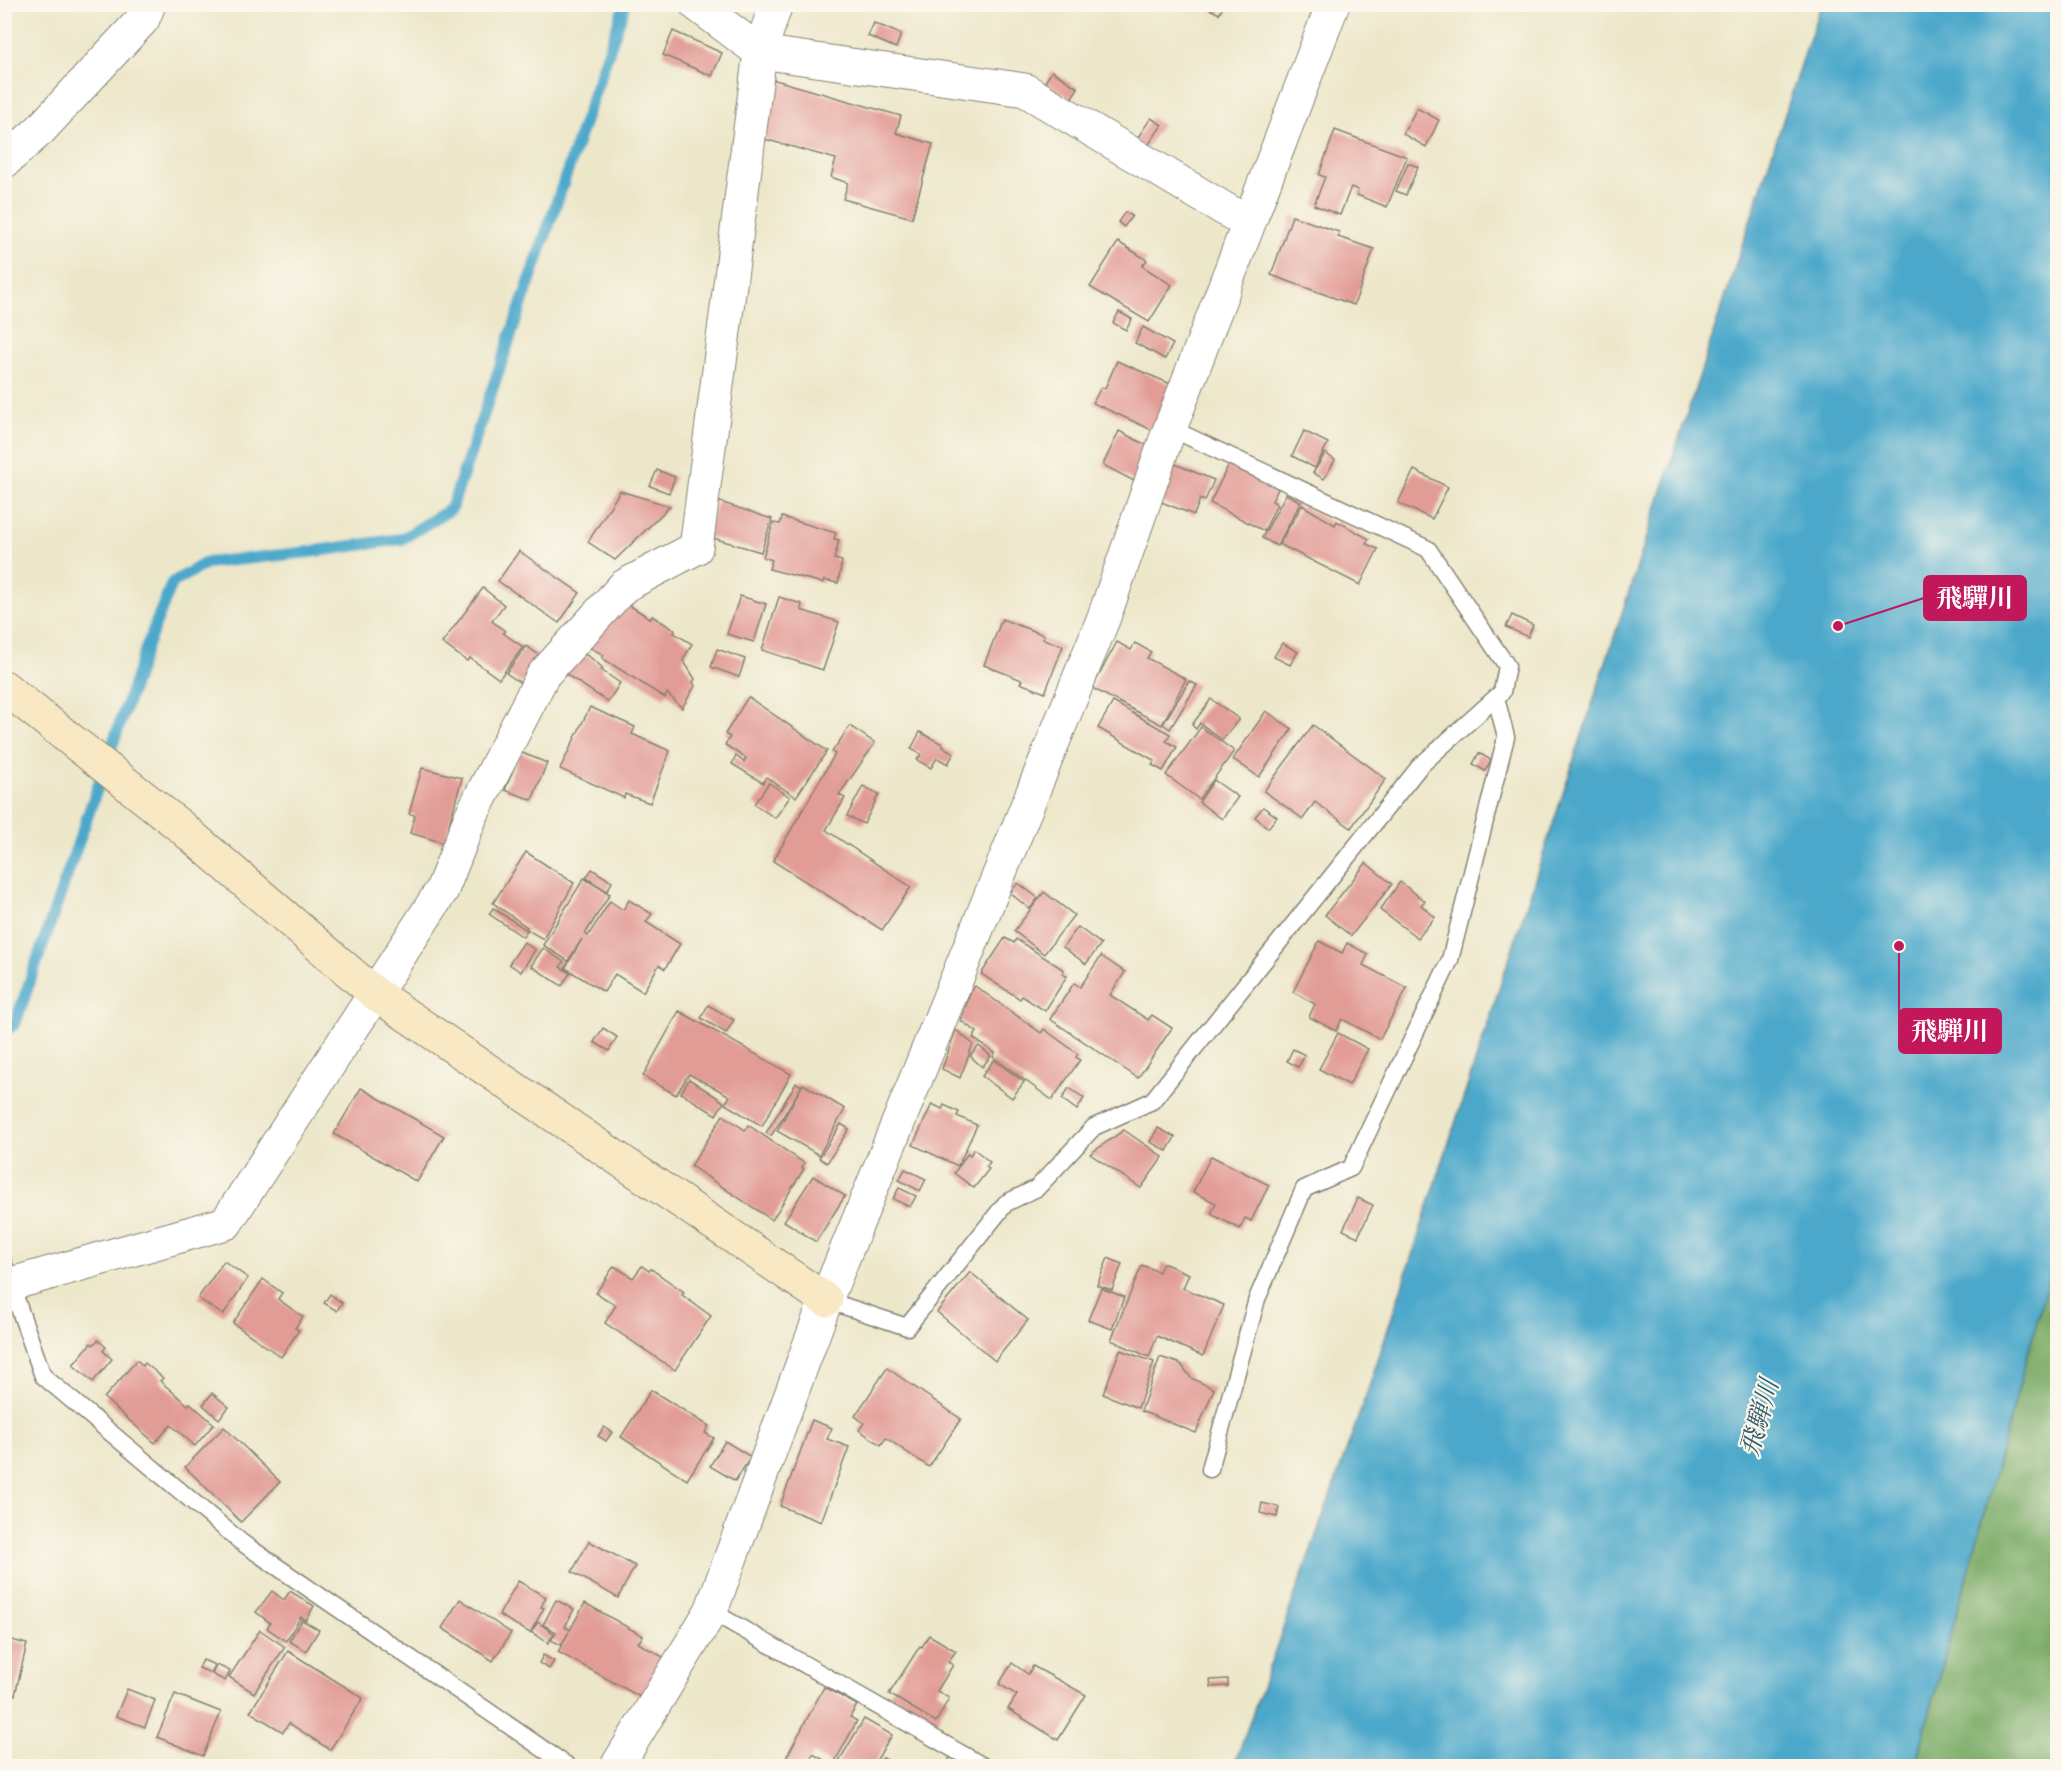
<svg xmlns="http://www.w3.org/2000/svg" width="2062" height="1771" viewBox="0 0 2062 1771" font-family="'Old Standard TT','Noto Serif JP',serif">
<rect width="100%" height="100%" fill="#fbf7ec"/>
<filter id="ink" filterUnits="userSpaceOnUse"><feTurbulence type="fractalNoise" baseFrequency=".0167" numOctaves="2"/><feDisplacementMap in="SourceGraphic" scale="12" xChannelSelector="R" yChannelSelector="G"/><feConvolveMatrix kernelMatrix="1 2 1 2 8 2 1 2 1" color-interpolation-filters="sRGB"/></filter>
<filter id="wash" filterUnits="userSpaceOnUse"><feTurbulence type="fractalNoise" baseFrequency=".008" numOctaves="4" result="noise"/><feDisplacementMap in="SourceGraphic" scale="24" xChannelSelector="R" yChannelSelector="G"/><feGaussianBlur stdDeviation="1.35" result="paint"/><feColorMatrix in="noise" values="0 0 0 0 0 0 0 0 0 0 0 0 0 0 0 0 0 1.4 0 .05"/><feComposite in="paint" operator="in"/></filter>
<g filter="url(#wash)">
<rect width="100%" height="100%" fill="#ede7ca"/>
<polygon fill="#7bac67" stroke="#4c6442" stroke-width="1.5" points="2057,1248 2057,1766 1915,1766"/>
<polygon fill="#4ba8ca" stroke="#346273" stroke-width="1.5" points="1821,4 2057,5 2057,1248 1915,1766 1234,1766 1369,1387"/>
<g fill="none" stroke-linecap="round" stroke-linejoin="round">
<polyline stroke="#4ba8ca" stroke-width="12" points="4,1031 15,1024 148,643 172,583 206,563 309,552 402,539 451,509 625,4"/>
</g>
<g id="blocks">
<g fill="#e29c96">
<polygon points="1210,4 1225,4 1219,14 1208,8"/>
<polygon points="874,23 901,34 896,48 868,36"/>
<polygon points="673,31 722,53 712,76 663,55"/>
<polygon points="1052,71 1078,88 1071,99 1045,82"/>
<polygon points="772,79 901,116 896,133 933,144 912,218 843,199 848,183 831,177 836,159 764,139"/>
<polygon points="1417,108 1439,120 1426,147 1403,134"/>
<polygon points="1151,118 1162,125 1145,150 1134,143"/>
<polygon points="1335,130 1407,157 1387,207 1357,195 1358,190 1351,187 1340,215 1314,205 1325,177 1319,175"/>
<polygon points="1408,163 1418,167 1406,195 1396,191"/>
<polygon points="1125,212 1132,216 1124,227 1118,222"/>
<polygon points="1292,216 1339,232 1338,237 1374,249 1354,305 1271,275"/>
<polygon points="1118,242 1147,260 1142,266 1172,285 1149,322 1090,287"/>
<polygon points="1119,312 1132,319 1126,330 1113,323"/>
<polygon points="1143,327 1173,344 1165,359 1135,343"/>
<polygon points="1117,361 1173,385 1157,436 1151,433 1152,430 1093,403 1101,387 1105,388"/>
<polygon points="1119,431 1152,448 1136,482 1103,465"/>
<polygon points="1304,431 1328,443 1315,468 1292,456"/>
<polygon points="1325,453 1335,460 1324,479 1313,473"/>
<polygon points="1230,462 1279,487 1272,501 1277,504 1264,531 1210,503"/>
<polygon points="1175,464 1214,480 1205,501 1200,499 1194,515 1159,501"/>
<polygon points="657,470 675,477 669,493 650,486"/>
<polygon points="1414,470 1448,487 1432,519 1398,503"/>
<polygon points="620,491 670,506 615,560 588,542"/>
<polygon points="1286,494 1301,502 1277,546 1262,538"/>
<polygon points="717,501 772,519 761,552 706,536"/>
<polygon points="1302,505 1335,525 1337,521 1369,539 1366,544 1378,549 1360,585 1279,544"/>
<polygon points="782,517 836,533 834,539 839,540 834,559 842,561 838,583 824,580 823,583 769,569 772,560 763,557 773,523 780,524"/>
<polygon points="519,551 580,593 559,623 498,581"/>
<polygon points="483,588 504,605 492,621 505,631 503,633 523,647 499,679 470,658 467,661 442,643"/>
<polygon points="740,596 766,604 754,642 727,634"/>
<polygon points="616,597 651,619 652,616 675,630 674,633 692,644 683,660 695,679 693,682 695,686 682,708 667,693 665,698 602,658 604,655 585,645"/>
<polygon points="779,597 802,604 801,610 839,622 823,670 762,650"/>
<polygon points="1512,615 1533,625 1528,637 1506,627"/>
<polygon points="1002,619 1044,635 1043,639 1063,646 1045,693 1020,683 1022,680 984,665"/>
<polygon points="1117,642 1131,650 1135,643 1151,652 1147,658 1186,679 1162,725 1092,688"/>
<polygon points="1282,643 1298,652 1290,665 1274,657"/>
<polygon points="526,646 542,657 522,684 506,673"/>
<polygon points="573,647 591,658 603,668 601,670 620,683 608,702 558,669"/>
<polygon points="717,649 745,659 739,677 711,667"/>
<polygon points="1189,681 1197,685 1170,729 1163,724"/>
<polygon points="748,697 827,751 796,797 766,777 763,783 732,764 736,756 744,762 746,758 725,745 730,737 725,734"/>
<polygon points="1211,699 1239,719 1222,740 1200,723 1196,729 1192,725"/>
<polygon points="1113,702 1170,734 1166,741 1177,747 1163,771 1152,765 1155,761 1098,728"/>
<polygon points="590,707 635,727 632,734 670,751 650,803 625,794 624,798 560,769"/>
<polygon points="1266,711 1292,729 1259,777 1233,759"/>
<polygon points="1313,725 1386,779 1351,828 1315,802 1303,819 1264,791"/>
<polygon points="850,726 875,743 839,795 845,798 826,830 911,887 882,930 773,861 835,754 832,752"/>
<polygon points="1201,727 1234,751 1199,799 1166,775"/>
<polygon points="920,732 944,745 943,747 954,753 948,764 937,758 931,768 917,760 921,754 911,749"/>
<polygon points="520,752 547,763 532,800 505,790"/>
<polygon points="1479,753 1491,760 1485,771 1473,764"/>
<polygon points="422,768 462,778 444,843 410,833 415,815 409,814"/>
<polygon points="1214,780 1238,797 1222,819 1199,802"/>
<polygon points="769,783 790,797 775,818 754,804"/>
<polygon points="863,786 879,794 864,824 847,816"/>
<polygon points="1263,807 1277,817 1268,828 1255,817"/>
<polygon points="526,852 574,883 543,939 526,929 527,927 493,903"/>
<polygon points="1366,863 1392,884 1351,936 1325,915"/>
<polygon points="592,869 612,882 607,891 586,878"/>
<polygon points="584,878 610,894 585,934 588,936 610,901 623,910 629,900 652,914 646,922 680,944 665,969 659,965 643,992 615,974 604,992 565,968 582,939 568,961 543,945"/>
<polygon points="1400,882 1425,901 1421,905 1435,917 1418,938 1380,910"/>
<polygon points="1018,883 1038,898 1030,909 1010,893"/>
<polygon points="1044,892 1074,915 1044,954 1014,931"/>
<polygon points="493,908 527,930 523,937 489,914"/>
<polygon points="1078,927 1101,944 1086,964 1063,947"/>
<polygon points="1005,938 1014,943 1016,939 1064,970 1062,974 1067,976 1045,1011 1022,996 1020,999 981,974"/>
<polygon points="1319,941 1342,953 1347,943 1368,954 1363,965 1407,988 1380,1039 1342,1019 1336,1031 1309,1017 1315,1004 1293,992"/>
<polygon points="524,942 535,950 521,972 509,964"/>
<polygon points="543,948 564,962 560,967 570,973 562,986 531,966"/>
<polygon points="1101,956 1125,972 1110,995 1148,1020 1152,1015 1172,1028 1138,1078 1050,1019 1074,983 1080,987"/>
<polygon points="975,986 1041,1033 1044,1029 1078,1054 1076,1057 1080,1060 1052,1100 993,1057 995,1053 973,1038 977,1032 961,1021 970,993"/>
<polygon points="708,1005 734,1020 726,1033 701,1018"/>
<polygon points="679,1011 791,1074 762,1126 725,1104 730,1096 689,1074 676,1095 643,1076"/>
<polygon points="603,1028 617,1037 609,1051 594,1042"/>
<polygon points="956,1030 973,1044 960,1078 942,1069"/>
<polygon points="1338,1033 1368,1049 1349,1085 1319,1069"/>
<polygon points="979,1046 991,1056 982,1067 970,1056"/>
<polygon points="1293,1049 1305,1055 1298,1067 1287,1061"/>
<polygon points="994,1060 1024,1082 1012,1098 982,1076"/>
<polygon points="689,1079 724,1102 716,1115 681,1093"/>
<polygon points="796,1083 802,1086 771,1136 766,1133"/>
<polygon points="803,1084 845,1109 819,1155 777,1131"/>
<polygon points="361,1088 444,1136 417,1182 334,1134"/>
<polygon points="1069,1088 1084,1098 1077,1110 1062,1099"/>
<polygon points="932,1104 942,1109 944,1105 959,1112 957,1116 977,1125 958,1166 913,1145"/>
<polygon points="723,1115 745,1130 748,1125 804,1163 802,1168 804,1169 772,1220 691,1166"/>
<polygon points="841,1124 849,1129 827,1163 819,1158"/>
<polygon points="1158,1128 1175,1137 1167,1151 1150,1142"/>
<polygon points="1124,1130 1163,1157 1141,1188 1090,1154"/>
<polygon points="974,1149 990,1162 986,1167 989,1169 974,1188 954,1173 968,1153 970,1155"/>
<polygon points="1211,1156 1269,1185 1251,1221 1245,1218 1240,1229 1211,1214 1216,1203 1193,1192"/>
<polygon points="905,1169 926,1179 920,1191 899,1180"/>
<polygon points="813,1176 845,1196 816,1242 784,1221"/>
<polygon points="899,1188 916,1196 910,1207 893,1199"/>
<polygon points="1358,1198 1373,1205 1358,1237 1343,1230"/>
<polygon points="1108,1258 1122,1264 1112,1290 1097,1285"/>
<polygon points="224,1261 248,1278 223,1315 198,1298"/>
<polygon points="1163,1263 1189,1274 1183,1288 1224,1305 1203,1356 1157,1336 1149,1357 1111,1340 1142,1265 1159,1272"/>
<polygon points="614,1266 633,1278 642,1266 649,1271 651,1269 684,1292 682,1295 711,1316 675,1370 605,1323 616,1305 596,1293"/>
<polygon points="970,1272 1028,1320 995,1361 937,1312"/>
<polygon points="263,1279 282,1293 278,1299 303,1317 295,1328 299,1330 281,1357 233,1323"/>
<polygon points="1101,1288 1124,1297 1112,1329 1088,1320"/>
<polygon points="330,1294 342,1303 337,1311 324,1303"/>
<polygon points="98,1340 106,1347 103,1351 112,1359 93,1382 73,1365 91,1343 93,1345"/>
<polygon points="1120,1350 1154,1362 1138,1408 1103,1394"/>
<polygon points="1160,1357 1181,1364 1191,1378 1214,1389 1196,1433 1141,1411"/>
<polygon points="137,1360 143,1366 145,1363 163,1378 160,1381 188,1405 190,1403 214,1424 195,1446 171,1425 155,1443 104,1398"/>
<polygon points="887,1368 961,1419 929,1467 886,1438 881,1445 859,1430 864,1423 855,1416"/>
<polygon points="651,1390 709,1426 705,1433 714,1438 687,1480 621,1437"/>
<polygon points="212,1393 229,1407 219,1419 203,1405"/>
<polygon points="812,1420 832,1428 827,1439 849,1447 821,1522 780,1506"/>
<polygon points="224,1427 280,1482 241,1522 185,1467"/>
<polygon points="604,1427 612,1432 606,1441 598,1436"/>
<polygon points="725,1441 751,1457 735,1481 710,1466"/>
<polygon points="1262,1503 1279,1507 1277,1517 1260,1513"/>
<polygon points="589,1541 635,1566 618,1598 572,1572"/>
<polygon points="518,1581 546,1597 541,1607 544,1608 530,1633 499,1615"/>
<polygon points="272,1591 284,1600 290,1591 314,1606 306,1620 301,1617 286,1641 267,1628 270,1623 256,1612"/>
<polygon points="460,1599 511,1633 493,1661 442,1628"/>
<polygon points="556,1600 574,1609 565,1627 570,1630 585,1603 643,1636 638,1643 665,1658 642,1698 558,1652 569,1632 561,1645 551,1640 556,1632 543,1625"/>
<polygon points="302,1620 319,1630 306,1651 289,1641"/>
<polygon points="538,1622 554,1634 548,1643 531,1632"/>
<polygon points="260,1630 285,1647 254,1693 229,1677"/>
<polygon points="929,1635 956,1651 948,1662 953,1665 937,1691 949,1698 936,1722 889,1694 920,1646 922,1647"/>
<polygon points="4,1638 27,1644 15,1695 4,1693"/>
<polygon points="288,1651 363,1698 330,1750 289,1723 283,1732 250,1712"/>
<polygon points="543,1655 554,1661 549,1669 539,1663"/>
<polygon points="203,1660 215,1665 211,1673 199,1668"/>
<polygon points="1012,1663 1028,1674 1033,1666 1086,1695 1058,1740 1008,1709 1017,1695 999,1684"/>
<polygon points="217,1665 230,1671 225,1681 212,1674"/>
<polygon points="1228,1679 1228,1686 1211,1687 1210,1680"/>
<polygon points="824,1687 857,1705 850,1717 857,1721 833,1765 813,1754 806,1766 797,1766 785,1760"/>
<polygon points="127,1689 155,1700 145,1727 116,1716"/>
<polygon points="175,1694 221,1712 203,1756 157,1737"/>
<polygon points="864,1719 892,1735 873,1766 836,1766"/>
<polygon points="953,1753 976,1766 945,1766"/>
<polygon points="883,1758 898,1766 878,1766"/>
</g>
</g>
</g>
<g filter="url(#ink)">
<use href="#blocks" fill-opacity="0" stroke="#848273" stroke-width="1.5"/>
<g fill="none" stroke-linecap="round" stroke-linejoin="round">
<g stroke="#848273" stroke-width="19">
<g id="lane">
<polyline points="4,1265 43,1376 241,1542 568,1766"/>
<polyline points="826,1300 907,1327 1006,1203 1037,1188 1094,1127 1152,1101 1420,766 1502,692 1507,666 1428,549 1170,428"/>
<polyline points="1210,1469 1257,1299 1304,1189 1351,1168 1450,960 1506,737 1496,698"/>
<polyline points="711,1611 983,1766"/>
</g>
</g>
<g stroke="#848273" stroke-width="35">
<g id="street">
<polyline points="696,4 760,52 1025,90 1248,223"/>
<polyline points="4,162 40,130 143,19 149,4"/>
<polyline points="4,1286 226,1223 442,890 471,816 543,675 624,586 696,548 760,52 776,4"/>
<polyline points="617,1766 711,1611 826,1300 1104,617 1166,439 1333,4"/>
</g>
</g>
<g stroke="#848273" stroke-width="35">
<polyline id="secondary" points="4,687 180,826 374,993 826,1300"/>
</g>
<use href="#lane" stroke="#fff" stroke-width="16"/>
<use href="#street" stroke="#fff" stroke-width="33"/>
<use href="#secondary" stroke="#f8e8c3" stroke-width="33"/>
</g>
</g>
<g text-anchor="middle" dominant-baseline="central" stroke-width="4.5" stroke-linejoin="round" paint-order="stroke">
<g font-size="26" font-style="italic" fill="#315b6a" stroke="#fbf7ec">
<text transform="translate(1761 1418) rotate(-74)">飛騨川</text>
</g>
</g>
<path fill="none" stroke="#c2185b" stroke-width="2" d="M1838 626L1924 598M1899 946L1899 1031"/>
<g fill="#c2185b" stroke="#fbf7ec" stroke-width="2">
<circle cx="1838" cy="626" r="6"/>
<circle cx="1899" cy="946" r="6"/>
</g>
<g fill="#c2185b" stroke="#c2185b" stroke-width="2">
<rect x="1924" y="576" width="102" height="44" rx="6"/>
<rect x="1899" y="1009" width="102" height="44" rx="6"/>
</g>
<g font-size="26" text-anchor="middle" font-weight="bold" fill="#fff">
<text x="1975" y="607">飛驒川</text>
<text x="1950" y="1040">飛騨川</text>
</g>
<rect width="2062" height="1771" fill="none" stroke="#fbf7ec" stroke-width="24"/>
</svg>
